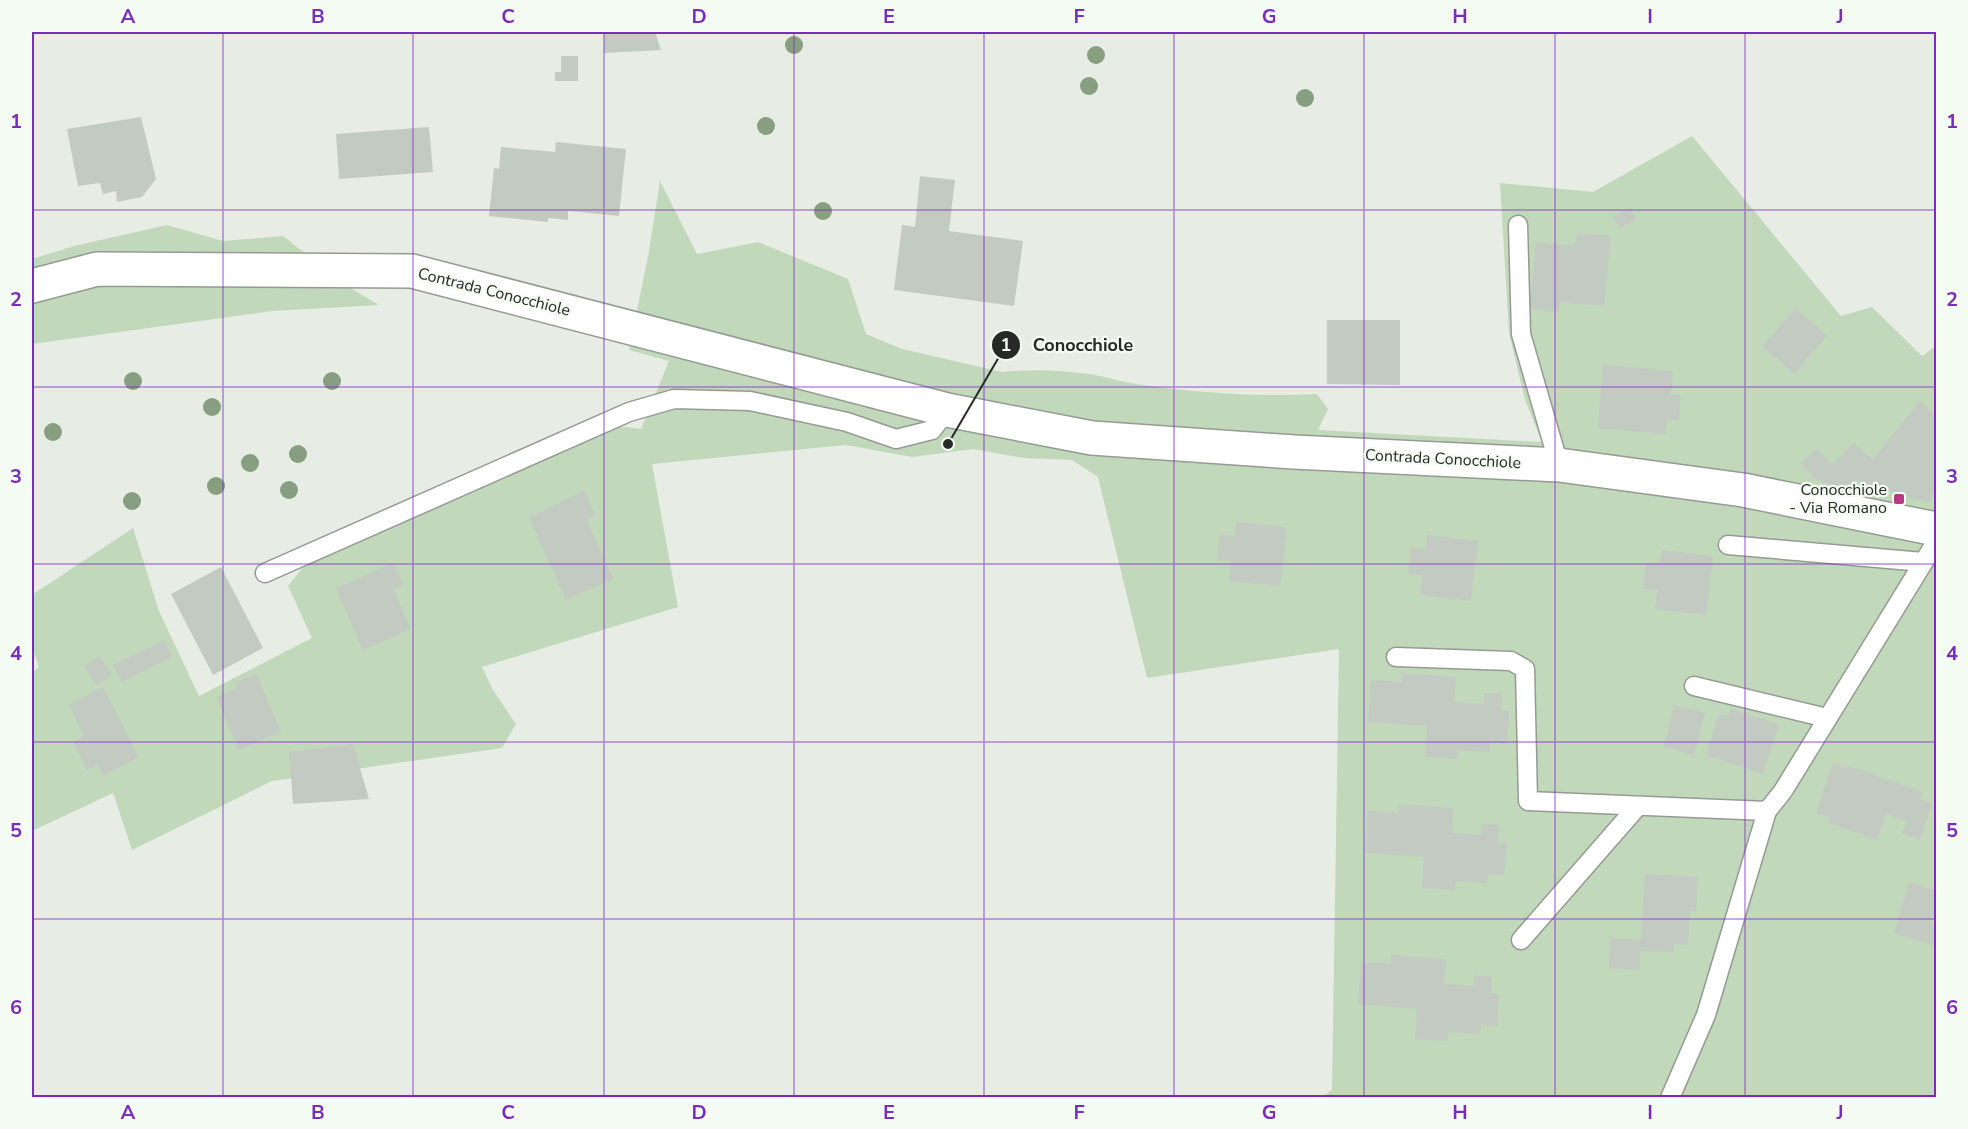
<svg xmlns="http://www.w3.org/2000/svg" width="1968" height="1129" viewBox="0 0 1968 1129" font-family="'Nunito Sans',sans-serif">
<rect width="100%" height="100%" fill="#e7ede5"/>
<g fill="#c1d8bb">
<path d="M1692 136 1841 316 1872 307 1922 356 1936 346V1097H1322L1332 1090 1339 649 1147 678 1098 477 1072 460 1024 458 973 449 912 457 846 445 652 464 678 607 482 667 493 690 516 724 502 748 272 781 132 850 113 793 32 831V672L39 667 32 647V595L133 528 159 611 199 696 312 638 288 586 304 566 618 426 641 429 669 361 629 350 649 251 660 181 697 254 758 242 848 279 866 334 902 349 1002 372C1030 369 1061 370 1089 374 1108 377 1125 383 1143 385 1201 393 1258 397 1317 394L1328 409 1318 430 1542 442 1525 400 1509 333 1500 183 1593 192Z"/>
<polygon points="167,225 223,241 283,236 347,286 379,305 272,311 32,344 32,259 74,246"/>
</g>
<g fill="#c3cac2">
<polygon points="604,32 655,32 661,50 604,53"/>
<polygon points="561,56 578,56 578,81 555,81 555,72 561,72"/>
<polygon points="141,117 156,179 142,197 117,202 116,191 103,194 100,183 78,186 67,129"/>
<polygon points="429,127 433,172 339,179 336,134"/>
<polygon points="556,142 626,149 619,216 568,211 568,220 548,218 548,222 489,216 494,168 499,169 501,147 555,152"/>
<polygon points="920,176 955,180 949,231 1023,241 1014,306 894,290 902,225 915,227"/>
<polygon points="1630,208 1636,220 1620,228 1613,217"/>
<polygon points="1577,233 1611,236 1604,306 1560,302 1559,312 1529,309 1536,242 1575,246"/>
<polygon points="1796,308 1827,336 1794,374 1762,346"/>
<polygon points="1327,320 1400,320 1400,385 1327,384"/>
<polygon points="1603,365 1673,371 1671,394 1681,395 1679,420 1667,420 1665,434 1598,428"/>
<polygon points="1920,401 1936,416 1936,489 1929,503 1856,480 1849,491 1815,479 1801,463 1817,449 1832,465 1853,443 1873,459"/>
<polygon points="584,491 595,515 586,519 613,579 566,600 529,517"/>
<polygon points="1236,522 1287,527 1280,586 1229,581 1231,561 1217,560 1220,534 1235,536"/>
<polygon points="1427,535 1478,541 1471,601 1420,595 1422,575 1408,574 1411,548 1426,550"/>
<polygon points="1662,550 1713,556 1706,615 1655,609 1657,590 1643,589 1646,563 1660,564"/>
<polygon points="393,563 403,585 393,589 411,629 363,650 336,588"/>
<polygon points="221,567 263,648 213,675 171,594"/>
<polygon points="164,640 172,657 122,682 113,665"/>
<polygon points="100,656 112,676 95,685 84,666"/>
<polygon points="1401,673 1456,677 1454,702 1484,704 1484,693 1502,694 1501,711 1509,711 1507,744 1490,742 1490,752 1458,750 1457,759 1425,757 1427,726 1368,722 1371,680 1401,682"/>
<polygon points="256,674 281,732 239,750 216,697 238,688 236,682"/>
<polygon points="103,687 139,757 103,776 98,765 87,770 73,742 84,736 69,705"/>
<polygon points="1674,705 1705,713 1694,755 1664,747"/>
<polygon points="1731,709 1779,724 1763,774 1706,755 1719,714 1728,716"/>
<polygon points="353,744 369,799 293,804 289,752"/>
<polygon points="1833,763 1847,768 1848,766 1923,792 1920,799 1932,803 1920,840 1902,833 1907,821 1886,814 1877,840 1828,823 1830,818 1816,813"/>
<polygon points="1399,804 1453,808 1452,833 1481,835 1482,824 1499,825 1498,842 1507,843 1504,875 1488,874 1487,883 1456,881 1455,890 1422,888 1424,857 1366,853 1368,811 1398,813"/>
<polygon points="1645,874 1698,877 1696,911 1690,911 1688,945 1674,944 1674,952 1640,951 1640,970 1609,968 1610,938 1641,940"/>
<polygon points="1909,882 1936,890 1936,905 1930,925 1936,927 1936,946 1894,933"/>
<polygon points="1391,955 1446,959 1444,984 1474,986 1474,975 1492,977 1491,993 1499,994 1497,1026 1481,1025 1480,1034 1448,1032 1448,1041 1415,1039 1417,1009 1358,1004 1361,962 1391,964"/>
</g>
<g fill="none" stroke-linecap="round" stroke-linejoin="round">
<g stroke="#959b93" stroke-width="21">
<g id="service">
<polyline points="1518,225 1521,334 1559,465"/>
<polyline points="1728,545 1923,562"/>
<polyline points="265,573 629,412 674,399 750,401 847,422 896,439 932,430 947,410"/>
<polyline points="1396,657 1511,661 1525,669 1528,801 1767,811 1783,791 1936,542"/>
<polyline points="1694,686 1827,718"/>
<polyline points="1521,940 1637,807"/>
<polyline points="1670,1098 1706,1015 1767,811"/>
</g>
</g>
<g stroke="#959b93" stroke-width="36">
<polyline id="minor" points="32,286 97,269 412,271 947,410 1092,438 1294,452 1559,465 1743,490 1936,529"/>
</g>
<use href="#service" stroke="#fff" stroke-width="18"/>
<use href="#minor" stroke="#fff" stroke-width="33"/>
</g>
<g fill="#879e80">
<circle cx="794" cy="45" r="9"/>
<circle cx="1096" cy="55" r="9"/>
<circle cx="1089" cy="86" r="9"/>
<circle cx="1305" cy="98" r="9"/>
<circle cx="766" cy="126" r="9"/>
<circle cx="823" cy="211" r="9"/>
<circle cx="133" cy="381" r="9"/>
<circle cx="332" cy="381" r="9"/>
<circle cx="212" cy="407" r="9"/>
<circle cx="53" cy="432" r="9"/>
<circle cx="298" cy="454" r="9"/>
<circle cx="250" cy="463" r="9"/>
<circle cx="216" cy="486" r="9"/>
<circle cx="289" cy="490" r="9"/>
<circle cx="132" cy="501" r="9"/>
</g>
<path fill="none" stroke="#7b2cbf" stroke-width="1.5" stroke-opacity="0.55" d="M223 32V1098M413 32V1098M604 32V1098M794 32V1098M984 32V1098M1174 32V1098M1364 32V1098M1555 32V1098M1745 32V1098M32 210H1936M32 387H1936M32 564H1936M32 742H1936M32 919H1936"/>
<rect fill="#ba3984" stroke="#f4fbf2" stroke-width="2" x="1893" y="493" width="12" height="12" rx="3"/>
<g text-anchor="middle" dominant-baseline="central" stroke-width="4.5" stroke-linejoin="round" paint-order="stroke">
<g font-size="16" fill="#262926" stroke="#f4fbf2">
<text transform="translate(494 292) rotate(14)">Contrada Conocchiole</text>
<text transform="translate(1443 459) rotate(3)">Contrada Conocchiole</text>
</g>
<g font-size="16" fill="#262926" stroke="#f4fbf2" text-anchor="end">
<text x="1887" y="490">Conocchiole<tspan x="1887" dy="18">- Via Romano</tspan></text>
</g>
</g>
<path fill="none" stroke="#262926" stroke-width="2" d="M948 444L1006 345"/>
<g fill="#262926" stroke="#f4fbf2" stroke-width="2">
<circle cx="948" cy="444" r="6"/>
<circle cx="1006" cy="345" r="15"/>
</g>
<g font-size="18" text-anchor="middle" font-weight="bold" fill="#fff">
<text x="1006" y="351">1</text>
</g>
<g font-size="18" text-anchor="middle" font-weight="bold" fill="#262926" stroke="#f4fbf2" stroke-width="4.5" stroke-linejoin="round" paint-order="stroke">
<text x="1083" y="351">Conocchiole</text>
</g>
<rect width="1968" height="1129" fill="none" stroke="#f4fbf2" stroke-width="66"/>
<rect x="33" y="33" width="1902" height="1063" fill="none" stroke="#7b2cbf" stroke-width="2"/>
<g font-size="20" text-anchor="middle" font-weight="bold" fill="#7b2cbf">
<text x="128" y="23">A</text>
<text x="318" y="23">B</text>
<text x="508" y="23">C</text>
<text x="699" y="23">D</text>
<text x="889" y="23">E</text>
<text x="1079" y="23">F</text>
<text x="1269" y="23">G</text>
<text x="1460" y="23">H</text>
<text x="1650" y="23">I</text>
<text x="1840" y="23">J</text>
<text x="16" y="128">1</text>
<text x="1952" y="128">1</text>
<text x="16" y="306">2</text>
<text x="1952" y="306">2</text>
<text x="16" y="483">3</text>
<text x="1952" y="483">3</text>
<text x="16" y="660">4</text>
<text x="1952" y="660">4</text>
<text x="16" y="837">5</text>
<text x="1952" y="837">5</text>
<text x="16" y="1014">6</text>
<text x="1952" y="1014">6</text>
<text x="128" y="1119">A</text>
<text x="318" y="1119">B</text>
<text x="508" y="1119">C</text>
<text x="699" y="1119">D</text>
<text x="889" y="1119">E</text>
<text x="1079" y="1119">F</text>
<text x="1269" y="1119">G</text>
<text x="1460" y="1119">H</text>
<text x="1650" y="1119">I</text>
<text x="1840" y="1119">J</text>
</g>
</svg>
